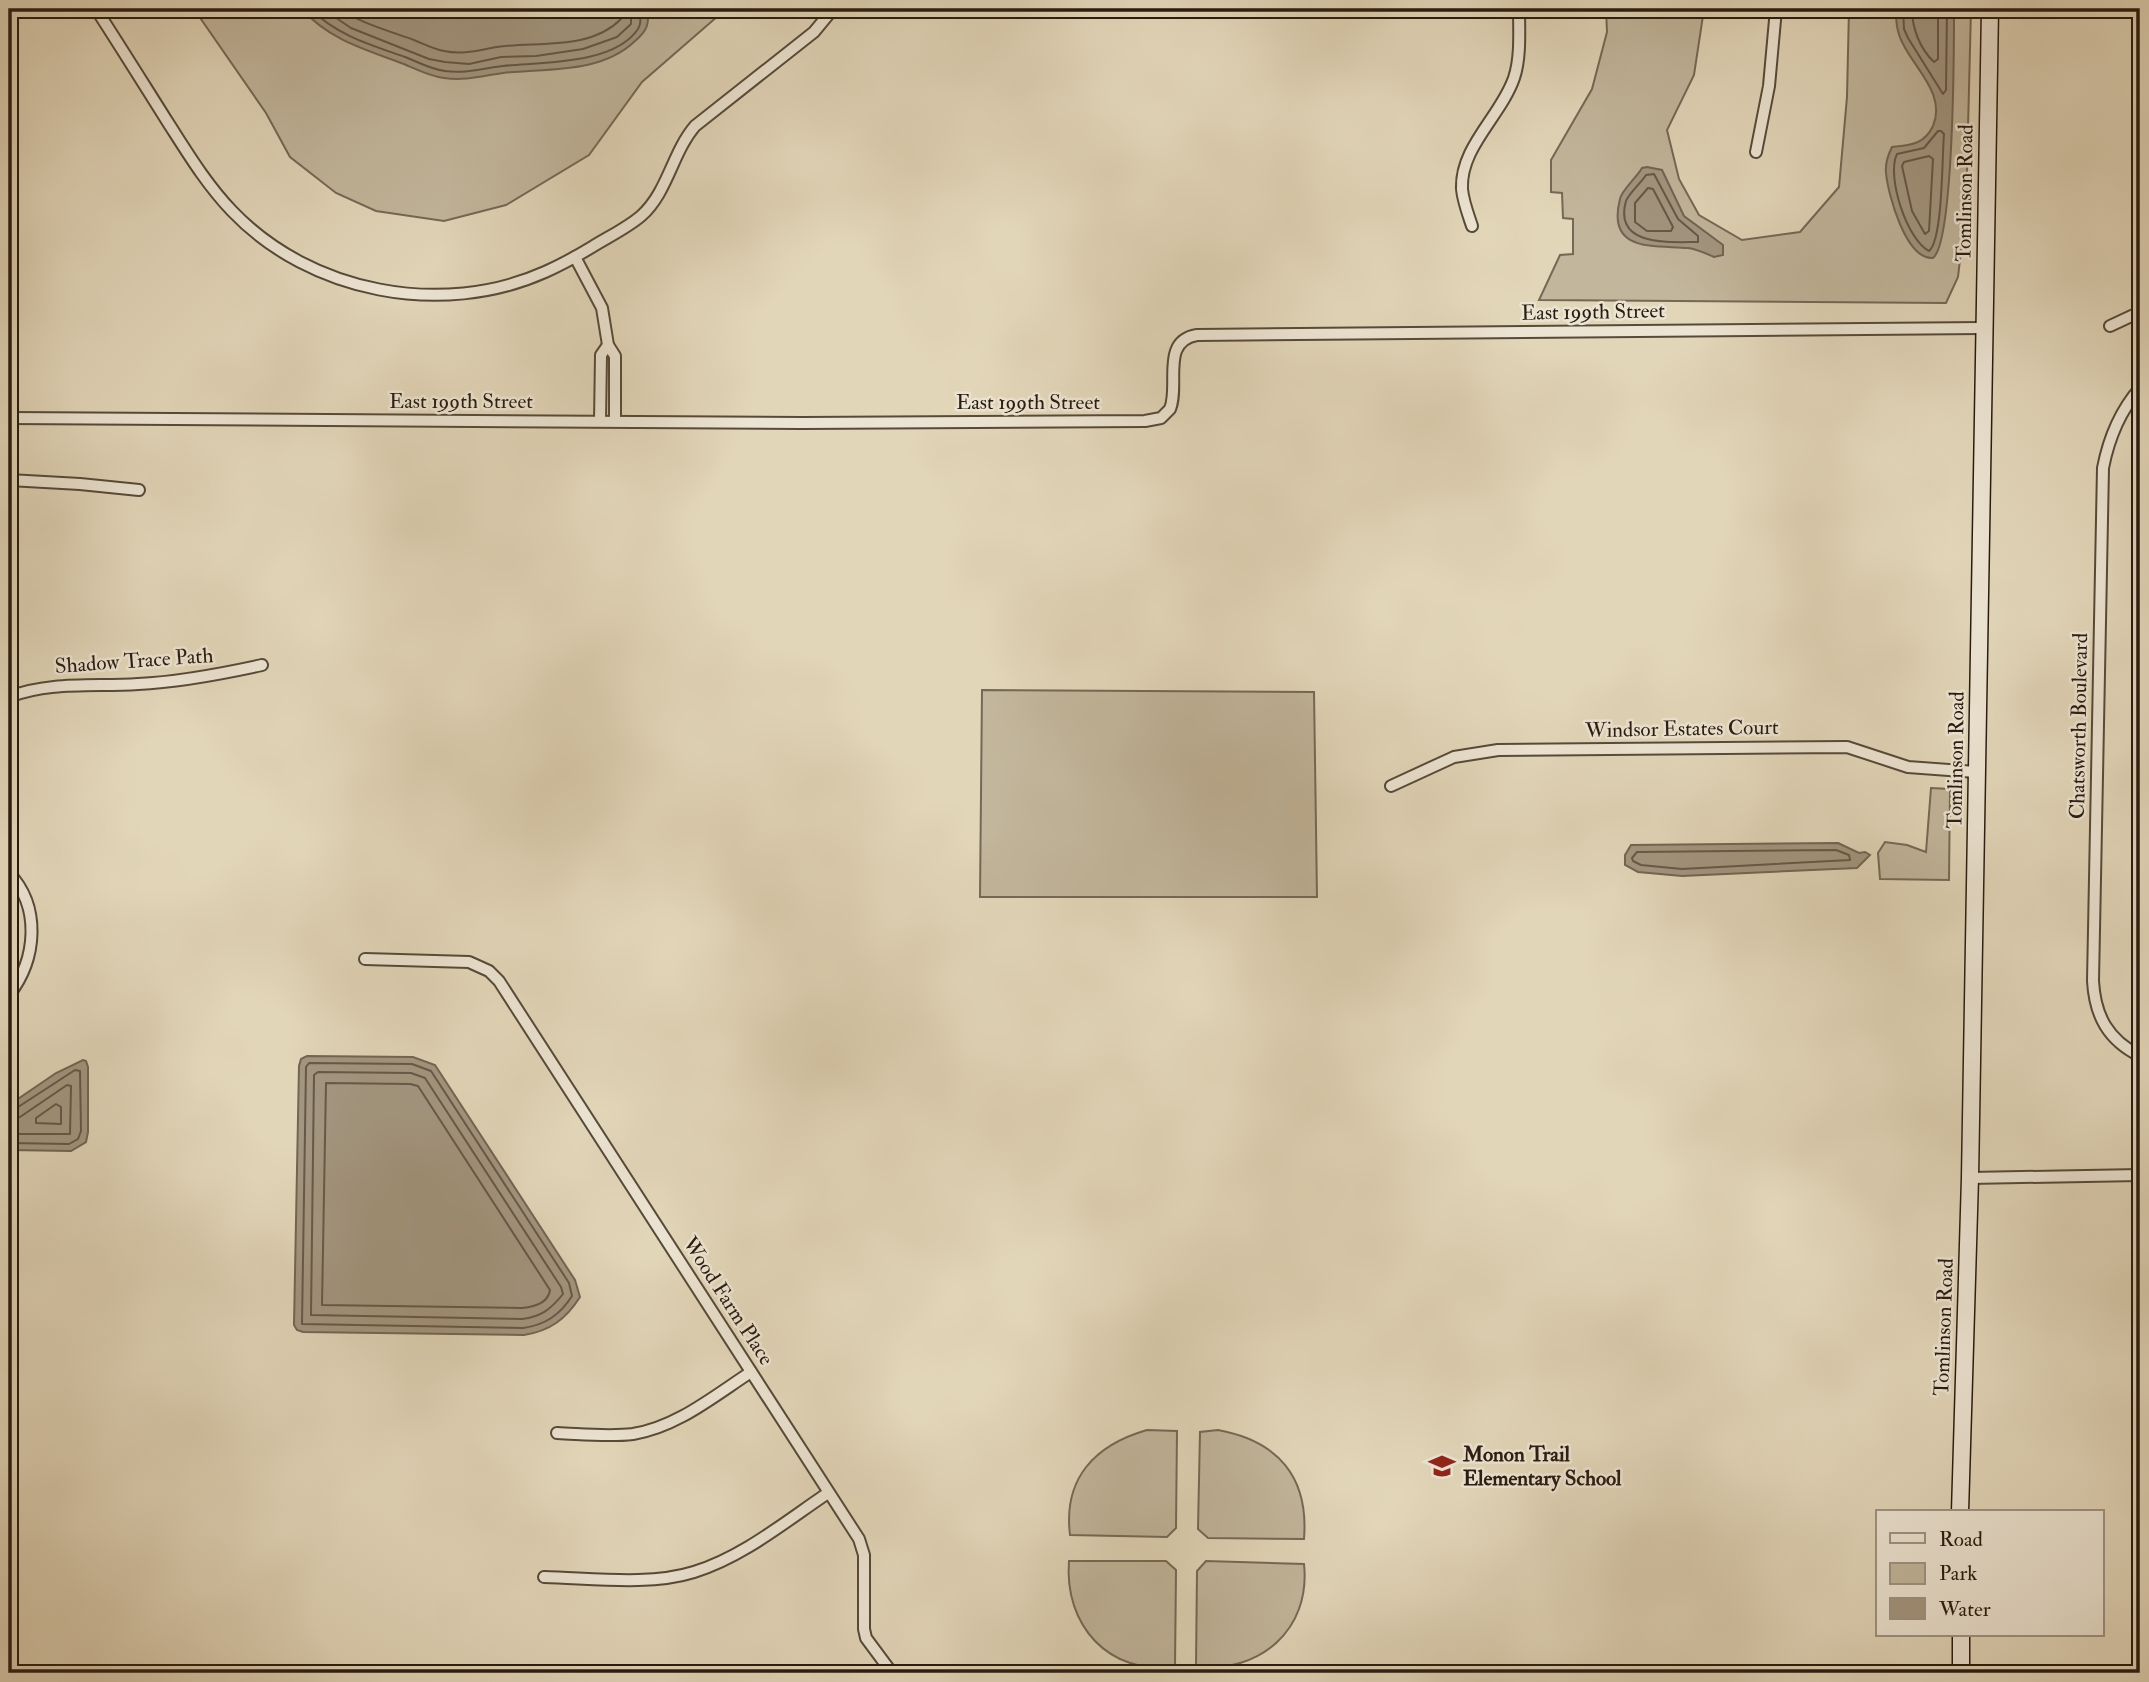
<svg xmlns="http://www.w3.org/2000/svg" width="2149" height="1682" viewBox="0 0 2149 1682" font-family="'IM FELL Double Pica',serif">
<rect width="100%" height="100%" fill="#e2d6b9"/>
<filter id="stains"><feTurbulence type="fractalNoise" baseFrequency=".00286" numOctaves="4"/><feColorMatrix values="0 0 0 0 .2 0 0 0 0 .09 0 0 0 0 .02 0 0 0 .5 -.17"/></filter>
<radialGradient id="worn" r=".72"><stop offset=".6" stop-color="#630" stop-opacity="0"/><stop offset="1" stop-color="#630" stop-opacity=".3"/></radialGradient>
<g fill="#c2b69c" stroke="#756856" stroke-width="2">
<polygon points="194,9 726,9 642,82 589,155 506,205 444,221 376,211 336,193 290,157 266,113"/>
<polygon points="1606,9 1704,9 1694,75 1667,130 1679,179 1699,215 1742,240 1800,232 1839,187 1847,97 1849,9 1971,9 1966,208 1958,277 1946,303 1539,300 1560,255 1573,254 1573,219 1563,218 1562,193 1551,192 1551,160 1592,89 1607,32"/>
<polygon points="982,690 1314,692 1317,897 980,897"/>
<polygon points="1931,788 1950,789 1949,880 1880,879 1878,853 1885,842 1907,845 1926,852"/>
<path d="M1147 1430 1177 1431 1176 1528 1167 1537 1070 1535C1063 1478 1095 1445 1147 1430Z"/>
<path d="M1218 1430C1278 1441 1309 1477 1304 1539L1208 1538 1198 1529 1200 1432Z"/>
<path d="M1069 1561H1166L1176 1570 1175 1667C1108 1675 1064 1625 1069 1561Z"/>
<path d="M1206 1561 1304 1564C1311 1630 1260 1673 1196 1667L1197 1571Z"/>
</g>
<g fill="#a39680" stroke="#726553" stroke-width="2">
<path d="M302 9H646C651 23 646 32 635 41 601 74 546 68 503 73 482 76 465 81 444 78 429 76 418 70 404 64 367 50 329 40 302 9Z"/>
<path d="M1896 9H1954C1954 44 1954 242 1933 258 1906 260 1888 195 1886 173 1885 164 1888 155 1892 147 1910 145 1924 145 1933 126 1948 90 1906 63 1898 31 1896 24 1896 16 1896 9Z"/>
<path d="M1647 167 1662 170 1684 216 1723 245V255L1714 257C1705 253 1697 249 1688 248 1655 245 1606 253 1620 199 1621 191 1637 177 1642 168Z"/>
<polygon points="1838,843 1859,853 1865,852 1870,855 1857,868 1682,876 1638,872 1625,865 1625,855 1631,845"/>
<path d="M307 1056 413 1057 435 1065 575 1280 580 1297C566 1319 550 1331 524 1335L303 1332 297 1330 294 1325 299 1066 301 1059Z"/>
<polygon points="83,1060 86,1061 88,1067 88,1132 86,1142 71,1151 9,1150 9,1105 56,1073"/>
</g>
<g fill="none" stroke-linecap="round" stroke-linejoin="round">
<g stroke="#665848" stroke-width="2">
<path d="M311 9C336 35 371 45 405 57 418 62 430 69 445 71 466 74 483 68 503 66 541 62 614 65 638 29 642 23 640 16 639 9"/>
<polyline points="323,9 351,28 429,59 445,62 469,64 501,57 536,56 583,49 617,37 631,24 631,9"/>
<path d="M339 9C361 23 389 31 414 40 424 44 433 49 444 51 463 55 479 50 497 47 536 41 590 51 621 19L620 9"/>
<polyline points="1903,9 1904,29 1908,38 1943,94 1946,90 1947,9"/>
<path d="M1912 9C1912 28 1920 49 1934 62L1938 59V9"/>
<path d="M1938 131H1941L1944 134C1942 155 1943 240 1929 251 1907 240 1886 176 1897 154L1924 148Z"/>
<polygon points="1929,156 1933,159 1929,231 1925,234 1912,211 1902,166 1904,162"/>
<path d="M1654 174 1678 219 1698 236V242C1670 242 1613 247 1626 201 1629 193 1641 183 1646 175Z"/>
<polygon points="1648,188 1653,189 1673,227 1671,231 1647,231 1635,222 1635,203"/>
<polygon points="1836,850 1849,855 1850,860 1682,869 1641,865 1633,861 1632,858 1637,852"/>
<path d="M309 1063 412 1064 431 1071 569 1283 572 1296C560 1315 545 1325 523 1328L302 1324 306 1067Z"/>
<path d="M318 1072 411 1073 425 1078 561 1287 563 1294C551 1309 541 1317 522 1319L311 1315 314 1075Z"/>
<path d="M326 1083 410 1084 418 1086 550 1290C548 1303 534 1307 522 1308L322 1305Z"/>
<polygon points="56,1104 61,1107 61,1124 36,1123 36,1118"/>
<polyline points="9,1111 15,1109 75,1070 80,1071 81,1131 78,1139 69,1144 9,1143"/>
<polyline points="9,1119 20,1117 67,1085 71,1086 70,1134 9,1134"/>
</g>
<g stroke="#564a3a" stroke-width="14">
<g id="street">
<path d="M96 9C120 46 143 83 167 121 187 152 206 184 232 211 310 293 442 318 545 272 561 265 577 256 592 247 608 237 627 228 641 216 668 192 672 153 695 126L814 32 833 9"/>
<polyline points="1756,152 1769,86 1776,9"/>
<path d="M1472 226C1468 214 1463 201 1462 189 1460 147 1501 116 1514 78 1521 57 1519 31 1519 9"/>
<polyline points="575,257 602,308 608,345 615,356 615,421"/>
<polyline points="2110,326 2140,312"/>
<path d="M2140 388C2120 411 2109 437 2103 468L2093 981C2095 1016 2108 1040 2140 1056"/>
<path d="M9 418 802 423 1145 421 1161 418 1170 409C1180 385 1160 341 1197 335L1983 328"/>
<polyline points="600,421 601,355 608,345"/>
<polyline points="9,480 80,484 139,490"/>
<path d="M9 697C50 681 95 687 138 684 179 682 221 674 262 665"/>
<polyline points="1391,786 1454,757 1498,750 1847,747 1908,767 1976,772"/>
<path d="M9 873C41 907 37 959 9 995"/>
<polyline points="365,959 469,962 489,971 499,981 859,1539 864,1555 864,1629 866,1638 892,1673"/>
<polyline points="1970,1178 2140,1175"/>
<path d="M557 1433C582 1434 608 1437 633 1434 677 1427 714 1396 751 1372"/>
<path d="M544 1577C591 1578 650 1586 694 1572 743 1557 786 1521 828 1493"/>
</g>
</g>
<g stroke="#281b10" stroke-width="19">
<g id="secondary">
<polyline points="1960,1512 1970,1178 1990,9"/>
<polyline points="1961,1635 1961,1673"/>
</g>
</g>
<use href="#street" stroke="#ece4d2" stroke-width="10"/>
<use href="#secondary" stroke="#ece4d2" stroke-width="16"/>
</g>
<defs>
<g id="school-bare" transform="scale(2.1)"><path d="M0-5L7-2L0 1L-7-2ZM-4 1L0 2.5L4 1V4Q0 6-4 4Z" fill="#8f2418" stroke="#ece4d2" stroke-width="2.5" paint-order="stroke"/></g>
</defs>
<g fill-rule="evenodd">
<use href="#school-bare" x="1442" y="1466"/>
</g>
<g text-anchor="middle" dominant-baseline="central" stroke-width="5" stroke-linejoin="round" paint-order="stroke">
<g font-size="21" fill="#281b10" stroke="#ece4d2">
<text transform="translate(1965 193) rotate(-89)">Tomlinson Road</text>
<text transform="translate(1593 312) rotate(-1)">East 199th Street</text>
<text x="461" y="401">East 199th Street</text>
<text x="1028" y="402">East 199th Street</text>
<text transform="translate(134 661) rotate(-4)">Shadow Trace Path</text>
<text transform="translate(2079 726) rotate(-89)">Chatsworth Boulevard</text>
<text transform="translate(1682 729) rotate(-1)">Windsor Estates Court</text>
<text transform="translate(1956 760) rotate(-89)">Tomlinson Road</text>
<text transform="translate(728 1301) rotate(57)">Wood Farm Place</text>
<text transform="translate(1944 1327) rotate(-88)">Tomlinson Road</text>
</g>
<g font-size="21" font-weight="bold" fill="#281b10" stroke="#ece4d2" text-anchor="start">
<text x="1463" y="1454">Monon Trail<tspan x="1463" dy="24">Elementary School</tspan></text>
</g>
</g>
<rect width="2149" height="1682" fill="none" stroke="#e2d6b9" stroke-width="35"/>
<rect x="10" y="10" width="2128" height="1661" fill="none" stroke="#281b10" stroke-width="3.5"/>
<rect x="18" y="18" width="2114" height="1647" fill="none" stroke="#281b10" stroke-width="2"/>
<rect x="1876" y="1510" width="228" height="126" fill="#ece4d2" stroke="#9e9484" stroke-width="2"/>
<rect x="1890" y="1533" width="35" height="10" fill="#ece4d2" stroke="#9e9484" stroke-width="2"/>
<text x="1939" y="1546" font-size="21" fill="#281b10">Road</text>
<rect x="1890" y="1563" width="35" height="21" fill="#c2b69c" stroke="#9e9484" stroke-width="2"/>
<text x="1939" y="1580" font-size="21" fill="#281b10">Park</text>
<rect x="1890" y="1598" width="35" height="21" fill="#a39680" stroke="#9e9484" stroke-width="2"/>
<text x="1939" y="1616" font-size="21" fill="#281b10">Water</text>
<rect width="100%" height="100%" filter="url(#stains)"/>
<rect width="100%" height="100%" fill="url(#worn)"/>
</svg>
